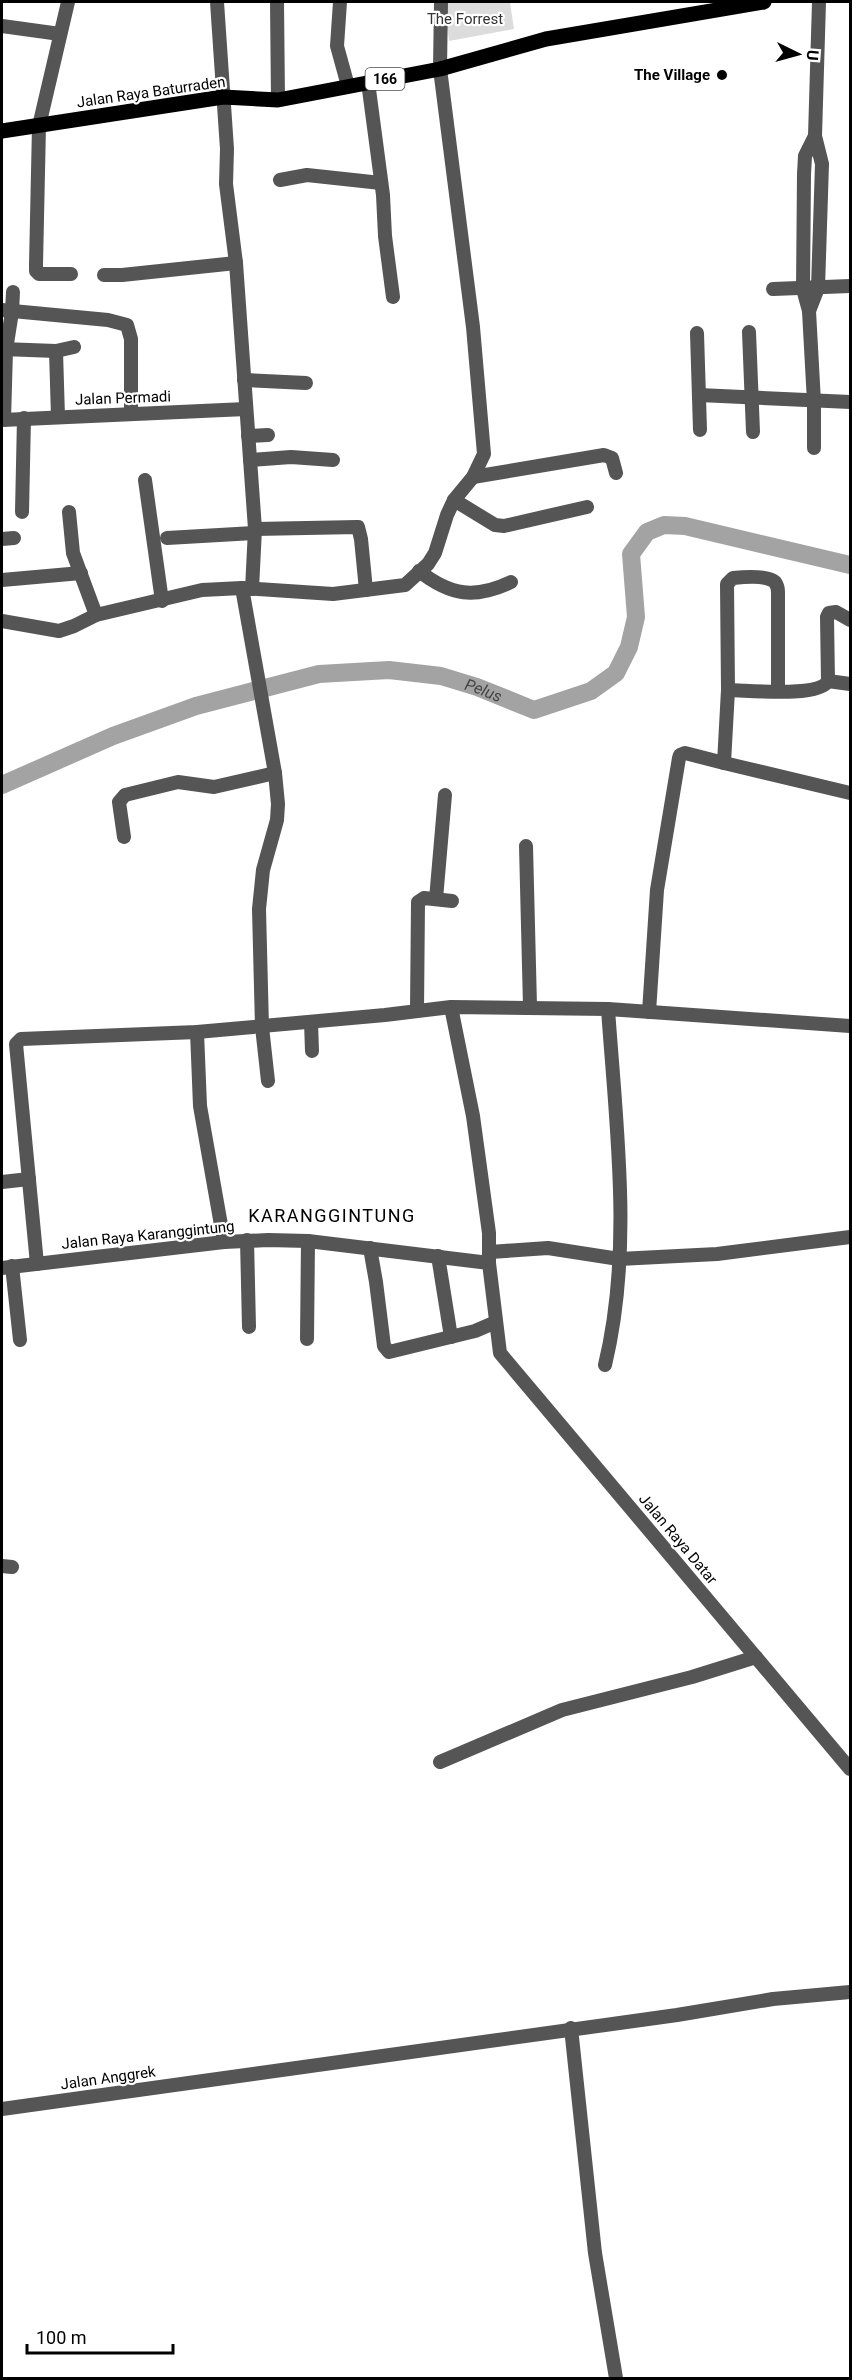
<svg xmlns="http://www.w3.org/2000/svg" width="852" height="2380" viewBox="0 0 852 2380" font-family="Roboto,sans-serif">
<rect width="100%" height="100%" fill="#fff"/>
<polygon fill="#dcdcdc" points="444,2 510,2 514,29 449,41"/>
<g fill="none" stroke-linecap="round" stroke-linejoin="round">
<path stroke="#a3a3a3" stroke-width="18" id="s1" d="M2 785 113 736 196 706 319 674 389 670 441 676 477 687 534 710 591 691 616 673 629 647 636 617 631 554 647 532 664 525 685 526 850 565"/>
<g stroke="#555" stroke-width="14">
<polyline points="68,2 39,126 36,265 36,271 39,274 71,274"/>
<polyline points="217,2 227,149 226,184 236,263 255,529 252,589"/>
<polyline points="277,2 278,100"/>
<polyline points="340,2 337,46 348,86"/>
<polyline points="2,26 60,34"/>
<polyline points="368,82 383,195 385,236 393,297"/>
<polyline points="280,180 307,175 381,183"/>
<polyline points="104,275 122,275 236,263"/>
<polyline points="773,289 850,286"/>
<polyline points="2,310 108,320 127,325 131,339 131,414"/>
<polyline points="809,311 818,288 822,164 815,136 819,2"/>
<polyline points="749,332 753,432"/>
<polyline points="697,333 700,430"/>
<polyline points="2,349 56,351 74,347"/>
<polyline points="56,351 58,417"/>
<polyline points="244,380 306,383"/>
<polyline points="699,395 850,402"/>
<polyline points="2,420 246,409"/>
<polyline points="4,420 6,350 12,312 13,292"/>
<polyline points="248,436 268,435"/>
<polyline points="814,448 814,402 809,311 803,289 804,174 805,156 815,136"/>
<polyline points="250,460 291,457 333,460"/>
<polyline points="473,477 604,455 612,458 616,473"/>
<polyline points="145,480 162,601"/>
<polyline points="454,500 495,525 504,526 587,507"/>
<polyline points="22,512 24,418"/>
<polyline points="69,512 73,553 96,615"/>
<polyline points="255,529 358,527 361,539 366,590"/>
<polyline points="167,538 254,533"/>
<polyline points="2,539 14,538"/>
<path d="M419 571C451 596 475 599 511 582"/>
<polyline points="2,580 81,573"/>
<polyline points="242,588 275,773 278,804 277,820 263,870 259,909 262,1027 268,1081"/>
<polyline points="2,621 59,631 74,626 96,615 202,590 242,588 333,594 405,585 428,564 435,553 447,515 454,500 473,477 484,454 473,327 440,69 441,2"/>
<polyline points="828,681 850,684"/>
<path d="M728 690C747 690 819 698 828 681L827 617 829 613 836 612 850 620"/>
<polyline points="724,763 850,793"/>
<polyline points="124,837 119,802 125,795 178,782 214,787 275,773"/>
<polyline points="526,846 530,1006"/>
<polyline points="436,899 445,795"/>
<polyline points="451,1007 473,1116 489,1233 489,1261"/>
<polyline points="417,1010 418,902 424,898 452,901"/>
<path d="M649 1012 657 890 679 758 680 755 685 753 724 763 728 690 727 584 733 578C743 577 767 575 775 582 777 585 778 589 778 592V691"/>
<polyline points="311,1022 312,1051"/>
<polyline points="197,1032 200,1106 224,1242"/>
<polyline points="2,1182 29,1179"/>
<polyline points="247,1240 249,1327"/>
<polyline points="370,1248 376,1282 384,1346 389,1352 475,1331 496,1322"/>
<polyline points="490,1252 548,1248 619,1259 717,1254 850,1237"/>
<polyline points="438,1256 451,1337"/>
<polyline points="37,1264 16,1044 21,1039 197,1032 385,1015 451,1007 608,1009 850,1026"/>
<polyline points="12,1266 20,1340"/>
<polyline points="2,1268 224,1242 268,1240 308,1241 489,1263 500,1353 850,1769"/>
<polyline points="307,1339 308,1241"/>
<path d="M605 1365C633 1249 616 1126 608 1009"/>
<polyline points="2,1566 12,1567"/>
<polyline points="440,1762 562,1710 692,1677 756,1657"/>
<polyline points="571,2028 595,2253 616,2378"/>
<polyline points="2,2109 677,2015 773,1999 850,1992"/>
</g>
<polyline stroke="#000" stroke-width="15" points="2,131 223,97 278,100 440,69 546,39 764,2"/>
</g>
<circle fill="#000" stroke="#fff" stroke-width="2" cx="722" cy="75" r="6"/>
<g text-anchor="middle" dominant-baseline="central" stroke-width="4.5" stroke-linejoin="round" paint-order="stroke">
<rect fill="#fff" stroke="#4c4c4c" stroke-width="1.5" x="365.5" y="68" width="39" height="22" rx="4.5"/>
<g font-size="14" font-weight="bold" fill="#000">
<text x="385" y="79">166</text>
</g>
<g font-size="15" fill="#333" stroke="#fff">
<text x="465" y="19">The Forrest</text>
</g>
<g font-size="15" font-weight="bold" fill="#000" stroke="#fff" text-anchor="end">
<text x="710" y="75">The Village</text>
</g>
<g font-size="15" fill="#000" stroke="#fff">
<text transform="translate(151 92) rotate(-8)">Jalan Raya Baturraden</text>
<text transform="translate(123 398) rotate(-2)">Jalan Permadi</text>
<text transform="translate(148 1235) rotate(-6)">Jalan Raya Karanggintung</text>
<text transform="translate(678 1539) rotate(50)">Jalan Raya Datar</text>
<text transform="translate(108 2078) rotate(-8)">Jalan Anggrek</text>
</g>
<g font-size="16" font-style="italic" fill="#444" stroke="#fff">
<text stroke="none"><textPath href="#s1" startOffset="504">Pelus</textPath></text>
</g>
<g font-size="18" letter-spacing="1.5" fill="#000" stroke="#fff">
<text x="332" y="1215">KARANGGINTUNG</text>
</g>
</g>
<rect width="852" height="2380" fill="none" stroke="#000000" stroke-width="6"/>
<g transform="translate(798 54) rotate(95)" stroke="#ffffff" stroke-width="4.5" paint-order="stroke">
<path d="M0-4.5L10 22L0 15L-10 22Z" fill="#000000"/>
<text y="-9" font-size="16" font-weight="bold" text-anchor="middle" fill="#000000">U</text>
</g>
<path d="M27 2344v9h146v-9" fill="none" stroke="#000000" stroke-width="3"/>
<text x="36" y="2344" font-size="18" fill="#000000" stroke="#ffffff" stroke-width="4.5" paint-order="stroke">100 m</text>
</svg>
